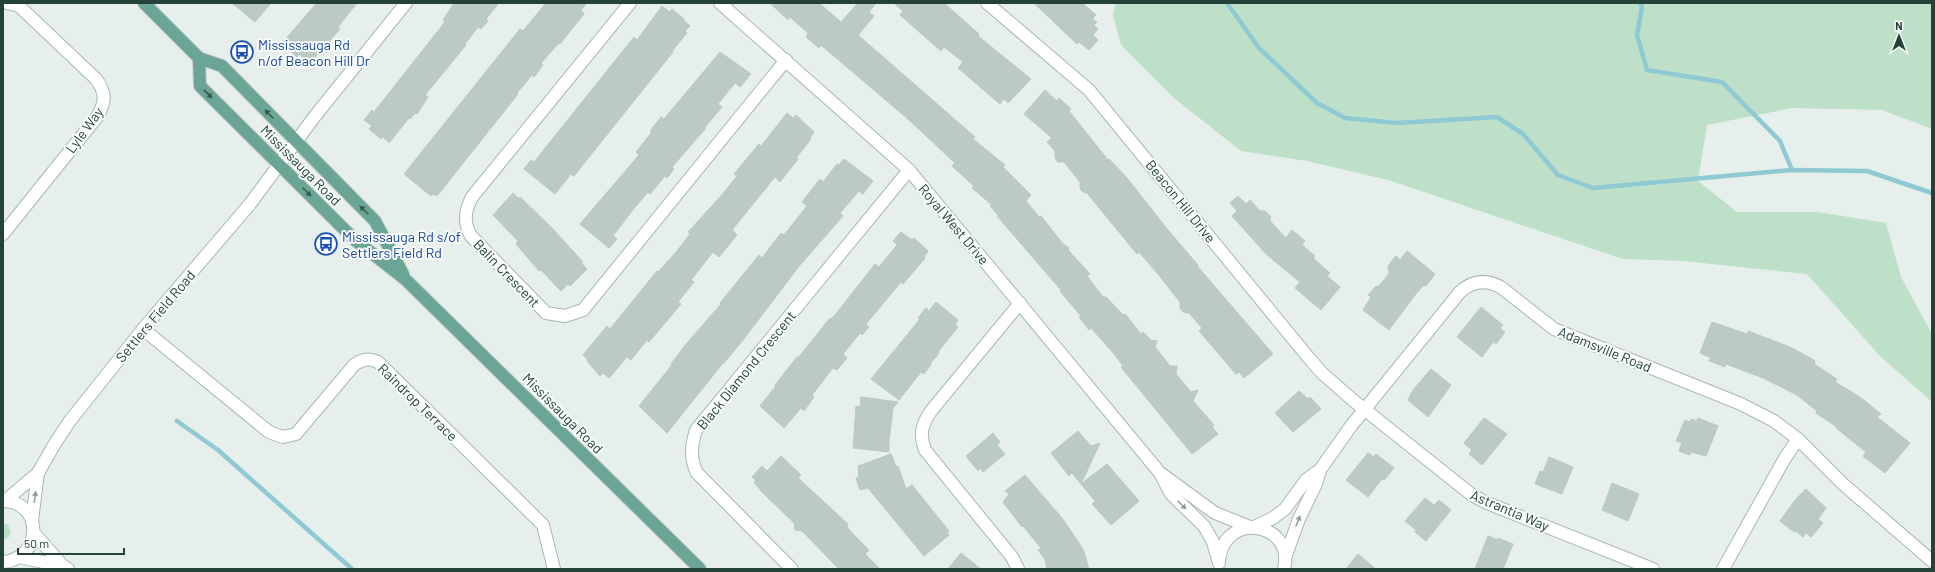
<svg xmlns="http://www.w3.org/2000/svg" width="1935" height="572" viewBox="0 0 1935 572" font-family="Barlow,sans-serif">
<rect width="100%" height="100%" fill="#e6efeb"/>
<g fill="#bfe0c8">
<polygon points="1116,3 1932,3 1932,129 1882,110 1792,108 1707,125 1698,181 1737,212 1818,212 1886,223 1901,277 1932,334 1932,402 1880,356 1807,274 1683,261 1623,259 1388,180 1307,161 1241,151 1174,98 1121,45 1113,15"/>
<polygon points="3,523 8,525 11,532 9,537 4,540"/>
</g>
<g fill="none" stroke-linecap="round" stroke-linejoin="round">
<g stroke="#8ec9d4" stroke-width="4.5">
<polyline points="1227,3 1259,48 1317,103 1345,118 1397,123 1497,117 1523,134 1558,175 1593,188 1792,170 1867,171 1932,193"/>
<polyline points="1640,3 1642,7 1637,35 1647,70 1722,82 1780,141 1792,170"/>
<polyline points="177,421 218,450 352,569"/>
</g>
</g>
<g fill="#bbcac4" stroke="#b8c9c2">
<polygon points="232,3 271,3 255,22"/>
<polygon points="317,3 357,3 338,27 340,29 310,63 299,54 297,57 282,43"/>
<polygon points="454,3 499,3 486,19 488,21 481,29 478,27 465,44 466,45 425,95 428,97 417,114 415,113 410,119 409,118 389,143 383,137 381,139 369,129 372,126 364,120 372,110 374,112 445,22 443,20"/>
<polygon points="546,3 587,3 581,10 584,14 560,44 559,43 541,63 543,65 534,77 532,75 517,93 518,94 437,196 432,194 431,196 404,174 520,29 523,31"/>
<polygon points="770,3 819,3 841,22 858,3 876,3 869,12 874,16 858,35 975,137 973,139 1005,165 1003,167 1031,195 1026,201 1039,217 1041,216 1063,244 1069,248 1068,250 1090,274 1087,276 1103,297 1106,297 1123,315 1125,314 1141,334 1143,332 1151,340 1157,341 1155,346 1156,348 1170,366 1177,366 1176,374 1191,392 1198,390 1193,401 1214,425 1212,427 1218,434 1192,454 1121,367 1123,366 1115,355 1091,328 1089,330 1079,317 1081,316 1060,291 1061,290 997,216 998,215 990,206 992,205 972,188 974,186 952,166 955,163 908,119 821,45 819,48 806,37 808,33 790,17 788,20"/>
<polygon points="894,3 944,3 979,34 978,36 1031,79 1008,103 1004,99 1000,104 958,68 963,62 944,47 941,51 900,15 903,11"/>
<polygon points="1034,3 1082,3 1096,15 1092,19 1097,22 1094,25 1098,29 1093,35 1098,40 1089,50 1079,42 1077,44"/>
<polygon points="662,6 670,12 672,9 684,19 684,21 690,26 685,31 687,33 672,51 673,52 574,176 571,174 555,194 524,169 531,160 534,162 634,37 637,40"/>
<polygon points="720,52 751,74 740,87 735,83 718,104 722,107 705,127 706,128 672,167 674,169 667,178 665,176 650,194 648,192 631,212 613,236 617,239 609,248 580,224 639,155 636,152 652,132 650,131 661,117 664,119"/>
<polygon points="1045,90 1057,101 1059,98 1071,109 1069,111 1108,160 1109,159 1127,178 1168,230 1198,265 1198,267 1273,354 1244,378 1239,372 1236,374 1199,331 1202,328 1189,313 1183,312 1180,308 1180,302 1158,274 1139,252 1137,254 1087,193 1083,192 1080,189 1080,182 1064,162 1058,162 1055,158 1055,151 1047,142 1052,138 1024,114"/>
<polygon points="787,113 793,118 796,115 814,132 810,138 811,139 796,158 798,159 780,182 775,177 732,230 737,235 719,257 713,252 691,280 694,282 678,302 681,304 649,342 647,340 631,360 627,357 609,378 603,373 600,376 587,361 588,360 583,355 607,326 610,329 657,271 658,272 677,251 690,234 688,232 721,196 737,176 734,174 759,144 761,146"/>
<polygon points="844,159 873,181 863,194 859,191 840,213 843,216 800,265 743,340 724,363 723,363 667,433 639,406 672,365 671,364 687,343 721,304 720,303 759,255 762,258 781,233 784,235 807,206 802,202 820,179 823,182 837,164 839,165"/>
<polygon points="513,193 519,199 520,197 551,227 583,262 581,263 587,269 570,286 568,284 561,291 541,270 539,271 516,244 518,241 493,215"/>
<polygon points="1238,196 1246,204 1250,200 1260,211 1265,211 1271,217 1270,221 1286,238 1292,230 1305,241 1302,245 1315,256 1313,258 1330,273 1327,276 1340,287 1321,310 1295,288 1300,282 1267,255 1232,216 1237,211 1230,203"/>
<polygon points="901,232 912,240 914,238 928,251 924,257 925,258 903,284 901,282 866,324 869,327 862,335 860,333 843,354 847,358 837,370 833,368 812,395 814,397 804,411 801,408 784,428 760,406 776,386 775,385 797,357 798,358 830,318 831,319 835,315 875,264 879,267 897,245 893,241"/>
<polygon points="1407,251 1435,274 1426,286 1424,285 1415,295 1389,330 1363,310 1371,297 1368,295 1376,286 1378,287 1389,274 1388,266 1396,256 1400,260"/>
<polygon points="936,302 958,320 955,324 958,327 938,352 939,353 930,364 931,365 924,374 921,372 899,400 871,379 920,319 918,318 926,308 929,311"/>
<polygon points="1481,307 1503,325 1500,328 1505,332 1496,344 1493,342 1482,357 1457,337"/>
<polygon points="1712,322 1747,334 1748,331 1790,347 1814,360 1815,361 1814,364 1837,379 1835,382 1860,397 1881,414 1877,417 1910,443 1885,473 1863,456 1866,452 1836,428 1837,427 1816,413 1817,411 1797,395 1763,378 1726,364 1725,367 1709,361 1711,358 1700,353"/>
<polygon points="1431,369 1451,385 1428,417 1408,400 1413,390"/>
<polygon points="1299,391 1308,399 1310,397 1321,409 1293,432 1275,413"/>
<polygon points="861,397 898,402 893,408 889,441 889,452 853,448 856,406 860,407"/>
<polygon points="1484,418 1507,434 1482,465 1469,454 1472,450 1464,443"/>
<polygon points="1698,418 1718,426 1706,456 1691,452 1690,455 1679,451 1682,443 1676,441 1685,420 1690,422 1691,419 1697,421"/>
<polygon points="1078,431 1091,446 1100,443 1081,484 1072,473 1069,476 1051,453"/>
<polygon points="993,433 1000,442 997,445 1005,454 983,472 980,468 978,471 966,456"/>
<polygon points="1368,453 1374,457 1376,454 1394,468 1384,480 1382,479 1368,497 1346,480"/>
<polygon points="891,454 896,467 898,466 906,489 912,485 949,531 947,532 949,535 924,556 868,488 860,490 856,478 859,477 858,466"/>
<polygon points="781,456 801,475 798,478 848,524 847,527 853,534 869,550 865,554 880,569 839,569 802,531 795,530 794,523 762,492 754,482 756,480 752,477 762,466 767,471"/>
<polygon points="1549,457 1573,467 1562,494 1535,484 1540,471 1543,472"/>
<polygon points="1107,464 1139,501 1111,525 1092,504 1095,501 1081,484"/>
<polygon points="1025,475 1062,518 1083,549 1089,569 1047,569 1045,559 1038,550 1041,548 1023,526 1022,527 1003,502 1009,494 1005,491"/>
<polygon points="1612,483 1639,494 1628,521 1602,510"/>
<polygon points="1806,489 1826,508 1818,519 1823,523 1811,537 1806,533 1803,537 1796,531 1794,532 1780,521 1795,500"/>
<polygon points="1425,498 1434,505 1439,500 1451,510 1426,541 1415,532 1416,530 1405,521"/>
<polygon points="1488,536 1498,540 1498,538 1513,544 1503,569 1475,569"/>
<polygon points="961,553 981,569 948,569"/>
<polygon points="1358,554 1376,569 1346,569"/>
</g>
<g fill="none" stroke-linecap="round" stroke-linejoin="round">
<g stroke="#a8b8b2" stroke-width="14">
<g id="minor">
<path d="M630 3 472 197C465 210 463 222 471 236L546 313 565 316 583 310 786 60"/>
<polyline points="987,3 1089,90 1308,357 1322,373 1354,401 1472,495 1487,503 1653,569"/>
<path d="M3 234 97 117C106 102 106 92 96 79L19 6 7 3"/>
<path d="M143 329 269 432 283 437 296 434 354 365C363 359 368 358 378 362L543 525 554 569"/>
<path d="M3 501C43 501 44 558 3 562"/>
<polyline points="5,501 38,473"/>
<polyline points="32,520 38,473 54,445 69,422 143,329 250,204 315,116 406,3"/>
<polyline points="1254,527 1273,518 1285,509 1306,480 1320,470"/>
<polyline points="34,533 63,566 68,569"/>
<polyline points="19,557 63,566"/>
<path d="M1285 558 1299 519 1316 484 1320 470 1351 426 1460 292C1473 280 1487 279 1502 288L1554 329 1741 404 1774 421 1798 439 1843 484 1932 561"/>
<path d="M792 569 697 473C690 458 691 446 696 430L909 170"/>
<path d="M1018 569 1012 557 925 450C919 434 922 424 931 411L1020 303"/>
<polyline points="1723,569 1785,458 1798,439"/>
</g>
</g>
<g stroke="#a8b8b2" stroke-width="14">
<g id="tertiary">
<polyline points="720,3 909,170 1160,473 1171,494 1204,526 1213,542 1219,563"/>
<polyline points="1163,475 1215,513 1250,527"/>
<path d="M1219 561C1224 509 1296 523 1284 569"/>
</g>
</g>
<g stroke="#c2cac8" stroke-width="14">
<g id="primary">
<polyline points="144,3 199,58 222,66 375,221 403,274"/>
<polyline points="199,58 200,86 355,240 405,279 700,569"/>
</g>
</g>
<use href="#minor" stroke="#fff" stroke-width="12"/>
<use href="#tertiary" stroke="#fff" stroke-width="12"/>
<use href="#primary" stroke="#6aa596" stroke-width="12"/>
</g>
<defs><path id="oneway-solid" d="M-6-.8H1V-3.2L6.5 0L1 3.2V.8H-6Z"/></defs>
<g fill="#365b51">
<use href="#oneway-solid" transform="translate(208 94) rotate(44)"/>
<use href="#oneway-solid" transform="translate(269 114) rotate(-134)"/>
<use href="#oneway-solid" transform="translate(307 192) rotate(45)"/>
<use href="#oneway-solid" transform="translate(364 210) rotate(-135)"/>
</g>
<g fill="#92a09c">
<use href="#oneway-solid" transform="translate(35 497) rotate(-82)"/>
<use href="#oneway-solid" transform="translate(1182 505) rotate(45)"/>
<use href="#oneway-solid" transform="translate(1298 521) rotate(-68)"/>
</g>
<defs>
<g id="bus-ring" transform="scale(1.15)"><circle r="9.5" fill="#f7fbf9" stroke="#1a4fb4" stroke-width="1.5"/><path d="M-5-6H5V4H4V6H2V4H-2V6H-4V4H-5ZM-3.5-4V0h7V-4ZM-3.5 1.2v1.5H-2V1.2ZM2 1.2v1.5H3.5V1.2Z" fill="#1a4fb4"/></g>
</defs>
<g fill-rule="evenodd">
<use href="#bus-ring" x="242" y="52"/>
<use href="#bus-ring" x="326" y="244"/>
</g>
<g text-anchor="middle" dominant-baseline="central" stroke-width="4" stroke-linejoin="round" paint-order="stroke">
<g font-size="14" fill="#164399" stroke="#f7fbf9" text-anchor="start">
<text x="258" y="44">Mississauga Rd<tspan x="258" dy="16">n/of Beacon Hill Dr</tspan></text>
<text x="342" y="236">Mississauga Rd s/of<tspan x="342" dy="16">Settlers Field Rd</tspan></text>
</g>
<g font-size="14" fill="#24423a" stroke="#f7fbf9">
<text transform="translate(84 130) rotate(-54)">Lyle Way</text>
<text transform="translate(301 165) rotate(45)">Mississauga Road</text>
<text transform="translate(1181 201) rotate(51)">Beacon Hill Drive</text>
<text transform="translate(954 224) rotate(50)">Royal West Drive</text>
<text transform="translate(507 273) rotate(46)">Balin Crescent</text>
<text transform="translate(155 316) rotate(-50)">Settlers Field Road</text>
<text transform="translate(1605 349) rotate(22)">Adamsville Road</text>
<text transform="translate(746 370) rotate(-51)">Black Diamond Crescent</text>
<text transform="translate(418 402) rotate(44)">Raindrop Terrace</text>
<text transform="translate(563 413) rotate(45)">Mississauga Road</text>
<text transform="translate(1510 510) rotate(23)">Astrantia Way</text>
</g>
</g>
<rect width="1935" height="572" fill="none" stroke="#24423a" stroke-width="8"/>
<g transform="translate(1899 36)" stroke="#f7fbf9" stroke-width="3" paint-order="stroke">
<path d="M0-3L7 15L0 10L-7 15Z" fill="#24423a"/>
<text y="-6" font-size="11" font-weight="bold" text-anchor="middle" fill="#24423a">N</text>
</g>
<path d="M18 548v6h106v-6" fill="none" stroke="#24423a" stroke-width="2"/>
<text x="24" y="548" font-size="12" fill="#24423a" stroke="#f7fbf9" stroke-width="3" paint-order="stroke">50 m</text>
</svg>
